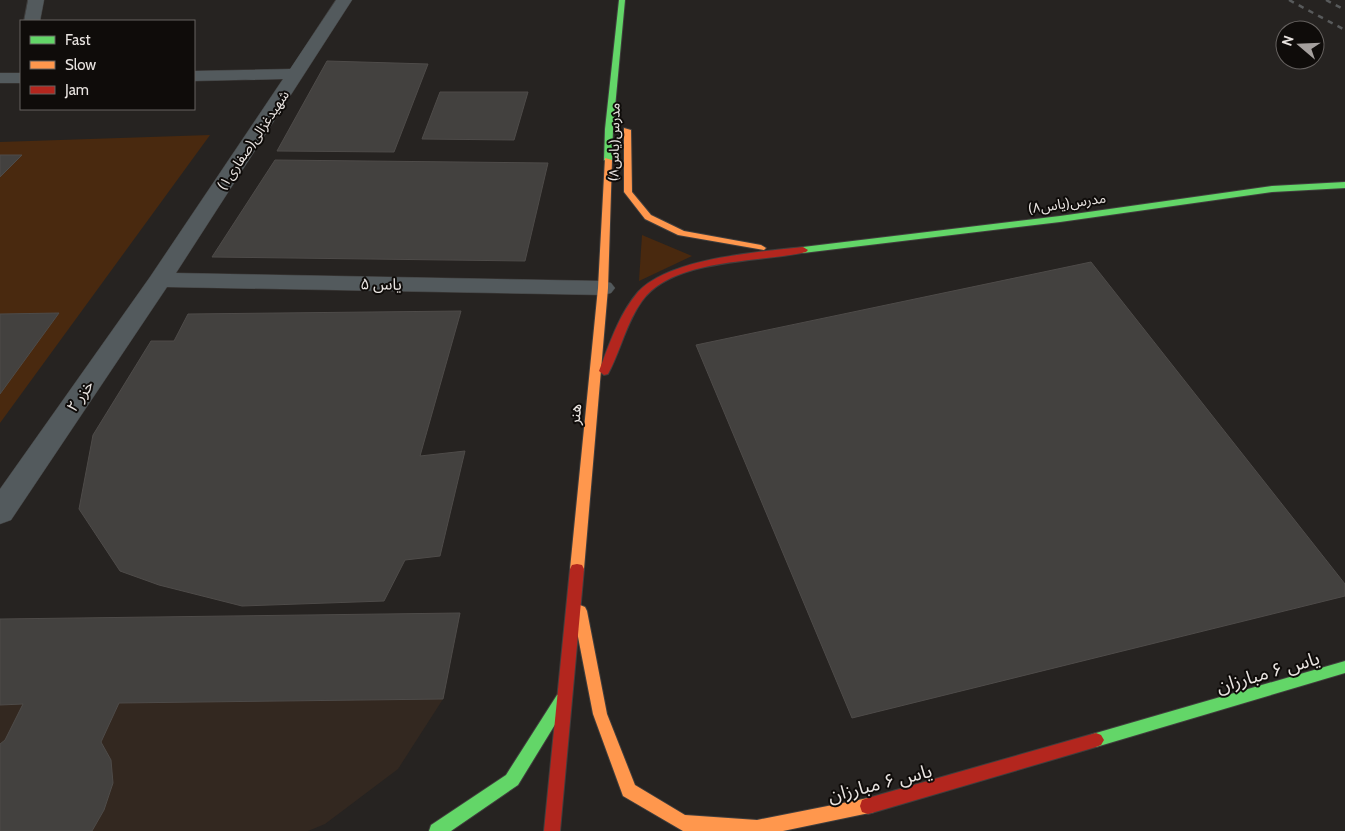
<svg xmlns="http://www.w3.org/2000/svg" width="1345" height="831" viewBox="0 0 1345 831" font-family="Cabin,'Noto Sans Arabic',sans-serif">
<rect width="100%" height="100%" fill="#262321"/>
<polygon fill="#332820" points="460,613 443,699 398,769 325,824 308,831 0,831 0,619"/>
<g fill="#49290f">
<polygon points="210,135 0,423 0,142"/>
<polygon points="642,235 692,256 639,281"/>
</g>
<g fill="#43413f" stroke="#4e4b49">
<polygon points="327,61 428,64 394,152 277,151"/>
<polygon points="440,92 528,92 514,140 422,139"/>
<polygon points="0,155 22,155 0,177"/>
<polygon points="275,160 548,163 525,261 212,257"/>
<polygon points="1091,262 1345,584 1345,596 852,718 696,345"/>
<polygon points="461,311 420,456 465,451 440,556 405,560 384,601 242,606 159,585 120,571 79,509 93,435 151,341 174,341 188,314"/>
<polygon points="59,313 0,394 0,314"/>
<polygon points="460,613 443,699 119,703 101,742 111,760 113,783 104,810 92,831 0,831 0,744 5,740 23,704 0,705 0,619"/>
</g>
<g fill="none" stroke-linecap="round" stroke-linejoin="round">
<g stroke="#403e3d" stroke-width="1">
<g id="street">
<polygon points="28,0 44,0 40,21 24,21"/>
<polygon points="336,0 352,0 176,273 603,281 611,283 615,288 611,293 603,295 167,287 11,520 0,524 0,489 150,277 283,79 194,81 194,71 290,69"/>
<rect x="0" y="73" width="21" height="10"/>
</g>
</g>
<g stroke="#403e3d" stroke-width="2">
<g id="fast">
<polygon points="619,0 625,0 613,129 612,160 608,162 604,160 605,129"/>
<polygon points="1345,182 1345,188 1272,192 1060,222 803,253 798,250 803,247 1060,216 1272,186"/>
<polygon points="1345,661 1345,673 1096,747 1091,745 1088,740 1091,735 1096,733"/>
<polygon points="562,693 567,695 569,700 567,705 518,785 451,831 429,831 431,825 506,775 557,695"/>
</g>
</g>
<g stroke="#403e3d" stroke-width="2">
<g id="slow">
<polygon points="624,128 631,130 632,192 651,215 684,231 761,245 766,248 764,250 678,235 645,219 624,192"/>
<polygon points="605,158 612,160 608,288 584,569 582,573 577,574 572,573 570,569 598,288"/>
<polygon points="580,605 585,607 587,611 607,714 635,785 685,815 757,820 868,798 874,800 876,806 874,812 783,831 683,831 623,796 593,714 573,611 575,607"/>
</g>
</g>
<g stroke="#403e3d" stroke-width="2">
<g id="jam">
<path d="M803 247 808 250 806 252C759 263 673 258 642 301 626 323 621 350 608 374L604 375 599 371C609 345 619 314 638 292 669 258 759 252 803 247Z"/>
<polygon points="577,564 582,565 584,569 560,831 544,831 570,569 572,565"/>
<polygon points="1096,733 1101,735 1104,740 1101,745 1096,747 868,814 862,812 860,806 862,800 868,798"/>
</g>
</g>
<use href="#street" fill="#535a5d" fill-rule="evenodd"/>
<use href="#fast" fill="#63d668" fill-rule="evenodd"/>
<use href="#slow" fill="#ff974d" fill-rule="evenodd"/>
<use href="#jam" fill="#b3261e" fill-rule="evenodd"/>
<g stroke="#585a5b" stroke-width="2.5" stroke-dasharray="5.5 5.5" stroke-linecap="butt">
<polyline points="1289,0 1345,30"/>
<polyline points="1326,0 1345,10"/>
</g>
</g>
<g text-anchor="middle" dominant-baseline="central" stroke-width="4" stroke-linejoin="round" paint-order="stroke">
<g font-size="14" fill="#e9e4e1" stroke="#0f0c0a">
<text transform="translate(253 140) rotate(-56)">شهیدغزالی(صفاری۱)</text>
<text transform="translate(614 142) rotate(-89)">مدرس(یاس۸)</text>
<text transform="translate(1067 203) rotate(-8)">مدرس(یاس۸)</text>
</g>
<g font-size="16" fill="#e9e4e1" stroke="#0f0c0a">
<text transform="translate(381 284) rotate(1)">یاس ۵</text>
<text transform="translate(80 396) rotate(-55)">خزر ۲</text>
<text transform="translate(575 414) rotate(-85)">هنر</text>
</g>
<g font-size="19" fill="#e9e4e1" stroke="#0f0c0a">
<text transform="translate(1268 672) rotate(-16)">یاس ۶ مبارزان</text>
<text transform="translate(880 783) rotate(-14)">یاس ۶ مبارزان</text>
</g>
</g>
<rect x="20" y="20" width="175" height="90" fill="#0f0c0a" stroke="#666260"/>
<rect x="30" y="36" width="25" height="8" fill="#63d668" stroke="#666260"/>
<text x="65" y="45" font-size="15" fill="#e9e4e1">Fast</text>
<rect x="30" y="61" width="25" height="8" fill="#ff974d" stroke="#666260"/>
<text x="65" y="70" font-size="15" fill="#e9e4e1">Slow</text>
<rect x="30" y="86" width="25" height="8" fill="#b3261e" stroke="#666260"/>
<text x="65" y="95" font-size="15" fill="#e9e4e1">Jam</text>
<g transform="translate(1300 45) rotate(289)"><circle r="24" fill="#0f0c0a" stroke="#666260"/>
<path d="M0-4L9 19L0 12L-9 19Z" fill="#a5a09e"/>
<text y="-8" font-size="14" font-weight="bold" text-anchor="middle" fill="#e9e4e1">N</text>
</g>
</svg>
